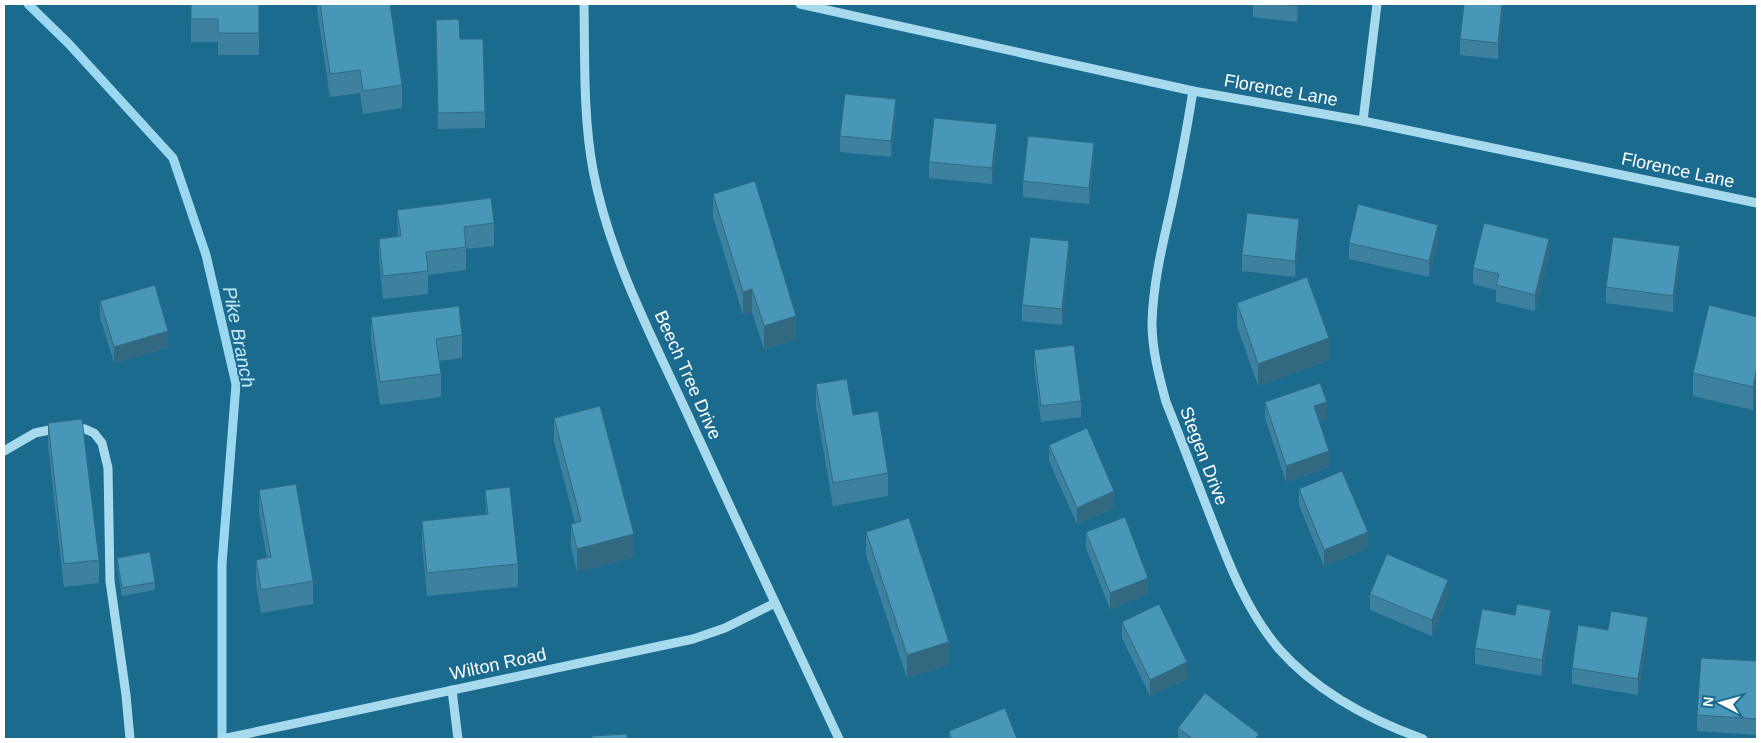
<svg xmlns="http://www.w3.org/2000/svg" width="1761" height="743" viewBox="0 0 1761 743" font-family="Helvetica,sans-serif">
<rect width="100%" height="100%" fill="#1b6b8f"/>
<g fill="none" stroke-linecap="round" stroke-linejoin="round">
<polyline stroke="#9bd8f0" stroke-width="9" points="28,4 69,44 173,158 206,255 236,384 222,564 222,739"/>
<g stroke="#a8daee" stroke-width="9">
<path d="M584 4C585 58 583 116 593 170 609 255 651 335 687 413 737 522 788 631 839 739"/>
<polyline points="800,4 1193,91 1363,121 1757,203"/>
<path d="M1193 91C1187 128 1180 166 1172 203 1163 243 1153 282 1152 323 1152 350 1159 376 1166 402 1181 439 1195 477 1210 515 1228 562 1246 610 1279 649 1317 692 1370 720 1423 739"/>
<polyline points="1363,121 1377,4"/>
<polyline points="72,427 85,429 94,433 102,443 108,468 110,581 126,695 130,739"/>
<polyline points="4,451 35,433 59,428"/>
<polyline points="452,690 458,739"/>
<polyline points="222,739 693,639 725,628 775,603"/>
</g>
</g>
<g fill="#3e819e">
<polygon points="191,4 259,4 259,55 218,55 218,42 191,42"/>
<polygon points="317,4 390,4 402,85 402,108 363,114 360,93 330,97 317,9"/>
<polygon points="1253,4 1299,4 1297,22 1253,17"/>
<polygon points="1504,4 1498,59 1460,55 1460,39"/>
<polygon points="436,36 460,39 485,112 485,128 438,129"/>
<polygon points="896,115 891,157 840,152 840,136"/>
<polygon points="997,140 992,184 929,178 929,162"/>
<polygon points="1094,159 1089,204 1023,197 1023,181"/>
<polygon points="713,194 796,339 764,349 752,312 743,315 713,217"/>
<polygon points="397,210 494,223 494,246 466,249 466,270 428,275 428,294 383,299 379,261 379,239 398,236"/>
<polygon points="1299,235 1295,277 1242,271 1242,255"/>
<polygon points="1438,241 1429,277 1349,259 1349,243"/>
<polygon points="1549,255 1535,311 1496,302 1496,290 1473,284 1473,268"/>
<polygon points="1069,257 1062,325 1022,321 1022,305"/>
<polygon points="1680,262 1673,312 1606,303 1606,287"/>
<polygon points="100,301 168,347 114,363 100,317"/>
<polygon points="1237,303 1329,360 1258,386 1237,326"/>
<polygon points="371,317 462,335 462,358 439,361 441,374 441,397 380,405 371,340"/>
<polygon points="1757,317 1753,410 1693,396 1693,373"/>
<polygon points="1034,350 1081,401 1081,417 1041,422 1034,366"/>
<polygon points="816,384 853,415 888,473 888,496 833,506 816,407"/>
<polygon points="1265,402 1327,418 1319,421 1329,467 1286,482 1265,418"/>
<polygon points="554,418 634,557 577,572 571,547 571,524 575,523 554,441"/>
<polygon points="48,423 99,560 99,583 64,587 48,445"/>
<polygon points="1049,445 1114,508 1077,524 1049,461"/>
<polygon points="1299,489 1368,548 1324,566 1299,505"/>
<polygon points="259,490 313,581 313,604 261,613 256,583 256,560 267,558 259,513"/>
<polygon points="485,490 518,564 518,587 427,596 422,543 422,521 486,514"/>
<polygon points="866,532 949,664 907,678 866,555"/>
<polygon points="1086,532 1148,594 1110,609 1086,548"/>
<polygon points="117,558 155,582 155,590 122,596 117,566"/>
<polygon points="1370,594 1448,596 1432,636 1370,610"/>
<polygon points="1122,622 1187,679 1150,696 1122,638"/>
<polygon points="1551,626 1542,676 1475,664 1475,648"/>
<polygon points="1608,630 1648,633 1638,695 1572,684 1572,668"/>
<polygon points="1757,661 1757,735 1697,731 1697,715"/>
<polygon points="1178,728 1259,739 1178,739"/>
<polygon points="949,731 1017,739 949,739"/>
</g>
<g fill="#326981">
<polygon points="1297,4 1299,4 1297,22"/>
<polygon points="1502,4 1504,4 1498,59 1498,43"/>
<polygon points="896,99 896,115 891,157 891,141"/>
<polygon points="997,124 997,140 992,184 992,168"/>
<polygon points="1094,143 1094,159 1089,204 1089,188"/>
<polygon points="1299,219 1299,235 1295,277 1295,261"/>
<polygon points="1438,225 1438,241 1429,277 1429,261"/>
<polygon points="1549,239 1549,255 1535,311 1535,295"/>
<polygon points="1069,241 1069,257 1062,325 1062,309"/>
<polygon points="1680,246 1680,262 1673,312 1673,296"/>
<polygon points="752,289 752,312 743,315 743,292"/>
<polygon points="796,316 796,339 764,349 764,326"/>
<polygon points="168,331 168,347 114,363 114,347"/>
<polygon points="1329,338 1329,360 1258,386 1258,364"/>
<polygon points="1757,367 1757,390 1753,410 1753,387"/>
<polygon points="1327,402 1327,418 1314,422 1314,406"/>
<polygon points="1329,451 1329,467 1286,482 1286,466"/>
<polygon points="1114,491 1114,508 1077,524 1077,508"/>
<polygon points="1368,532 1368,548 1324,566 1324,550"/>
<polygon points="634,534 634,557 577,572 577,549"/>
<polygon points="1148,578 1148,594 1110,609 1110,593"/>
<polygon points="1448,580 1448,596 1432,636 1432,620"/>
<polygon points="1551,610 1551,626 1542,676 1542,660"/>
<polygon points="1648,617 1648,633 1638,695 1638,679"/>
<polygon points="949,642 949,664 907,678 907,655"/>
<polygon points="1187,662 1187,679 1150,696 1150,680"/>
</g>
<g fill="#4896b8" stroke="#326981">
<polygon points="191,4 259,4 259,33 218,33 218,19 191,19"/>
<polygon points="320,4 390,4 402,85 363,91 360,70 330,74"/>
<polygon points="1276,4 1297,4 1297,6"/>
<polygon points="1464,4 1502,4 1498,43 1460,39"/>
<polygon points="459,19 460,39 483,39 485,112 438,113 436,20"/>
<polygon points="845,94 896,99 891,141 840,136"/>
<polygon points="934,118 997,124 992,168 929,162"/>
<polygon points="1028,136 1094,143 1089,188 1023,181"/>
<polygon points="755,181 796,316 764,326 752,289 743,292 713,194"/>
<polygon points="491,198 494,223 464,227 466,247 426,252 428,271 383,276 379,239 401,236 397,210"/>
<polygon points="1358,204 1438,225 1429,261 1349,243"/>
<polygon points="1247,213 1299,219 1295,261 1242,255"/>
<polygon points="1484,223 1549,239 1535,295 1496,285 1499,274 1473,268"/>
<polygon points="1030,237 1069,241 1062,309 1022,305"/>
<polygon points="1613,237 1680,246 1673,296 1606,287"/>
<polygon points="1307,277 1329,338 1258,364 1237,303"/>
<polygon points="155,285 168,331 114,347 100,301"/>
<polygon points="1709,305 1757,317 1757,367 1753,387 1693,373"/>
<polygon points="459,306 462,335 436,339 441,374 380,382 371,317"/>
<polygon points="1074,345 1081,401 1041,406 1034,350"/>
<polygon points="847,379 853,415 878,411 888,473 833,483 816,384"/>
<polygon points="1320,383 1327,402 1314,406 1329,451 1286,466 1265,402"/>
<polygon points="600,406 634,534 577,549 571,524 581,521 554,418"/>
<polygon points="82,419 99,560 64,564 48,423"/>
<polygon points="1087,428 1114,491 1077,508 1049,445"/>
<polygon points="1342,471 1368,532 1324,550 1299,489"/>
<polygon points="296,484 313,581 261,590 256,560 271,557 259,490"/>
<polygon points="510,487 518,564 427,573 422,521 488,514 485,490"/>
<polygon points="1125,517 1148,578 1110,593 1086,532"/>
<polygon points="909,518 949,642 907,655 866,532"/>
<polygon points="150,552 155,582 122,588 117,558"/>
<polygon points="1387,554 1448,580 1432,620 1370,594"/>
<polygon points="1159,604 1187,662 1150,680 1122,622"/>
<polygon points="1517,604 1551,610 1542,660 1475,648 1482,609 1515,615"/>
<polygon points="1611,611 1648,617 1638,679 1572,668 1578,625 1608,630"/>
<polygon points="1701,658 1757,661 1757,719 1697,715"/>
<polygon points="1205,693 1259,734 1255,739 1193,739 1178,728"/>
<polygon points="1005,708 1017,739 952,739 949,731"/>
<polygon points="627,734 627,739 592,739 592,736"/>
</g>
<g text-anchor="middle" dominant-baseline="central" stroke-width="4" stroke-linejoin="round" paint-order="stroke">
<g font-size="18" fill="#fff" stroke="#1b6b8f">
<text transform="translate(1281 90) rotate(10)">Florence Lane</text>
<text transform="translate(1678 170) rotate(12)">Florence Lane</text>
<text transform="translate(688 375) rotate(66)">Beech Tree Drive</text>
<text transform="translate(1204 456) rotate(69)">Stegen Drive</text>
<text transform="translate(498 664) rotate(-12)">Wilton Road</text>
</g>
<g font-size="19" font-style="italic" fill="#c3e8f7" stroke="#1b6b8f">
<text transform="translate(239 337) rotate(79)">Pike Branch</text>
</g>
</g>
<rect width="1761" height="743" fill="none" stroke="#ffffff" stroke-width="10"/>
<g transform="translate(1721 703) rotate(276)" stroke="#1b6b8f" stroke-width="4" paint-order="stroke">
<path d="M0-4L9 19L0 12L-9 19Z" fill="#ffffff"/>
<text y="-8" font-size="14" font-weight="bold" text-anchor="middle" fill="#ffffff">N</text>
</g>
</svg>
